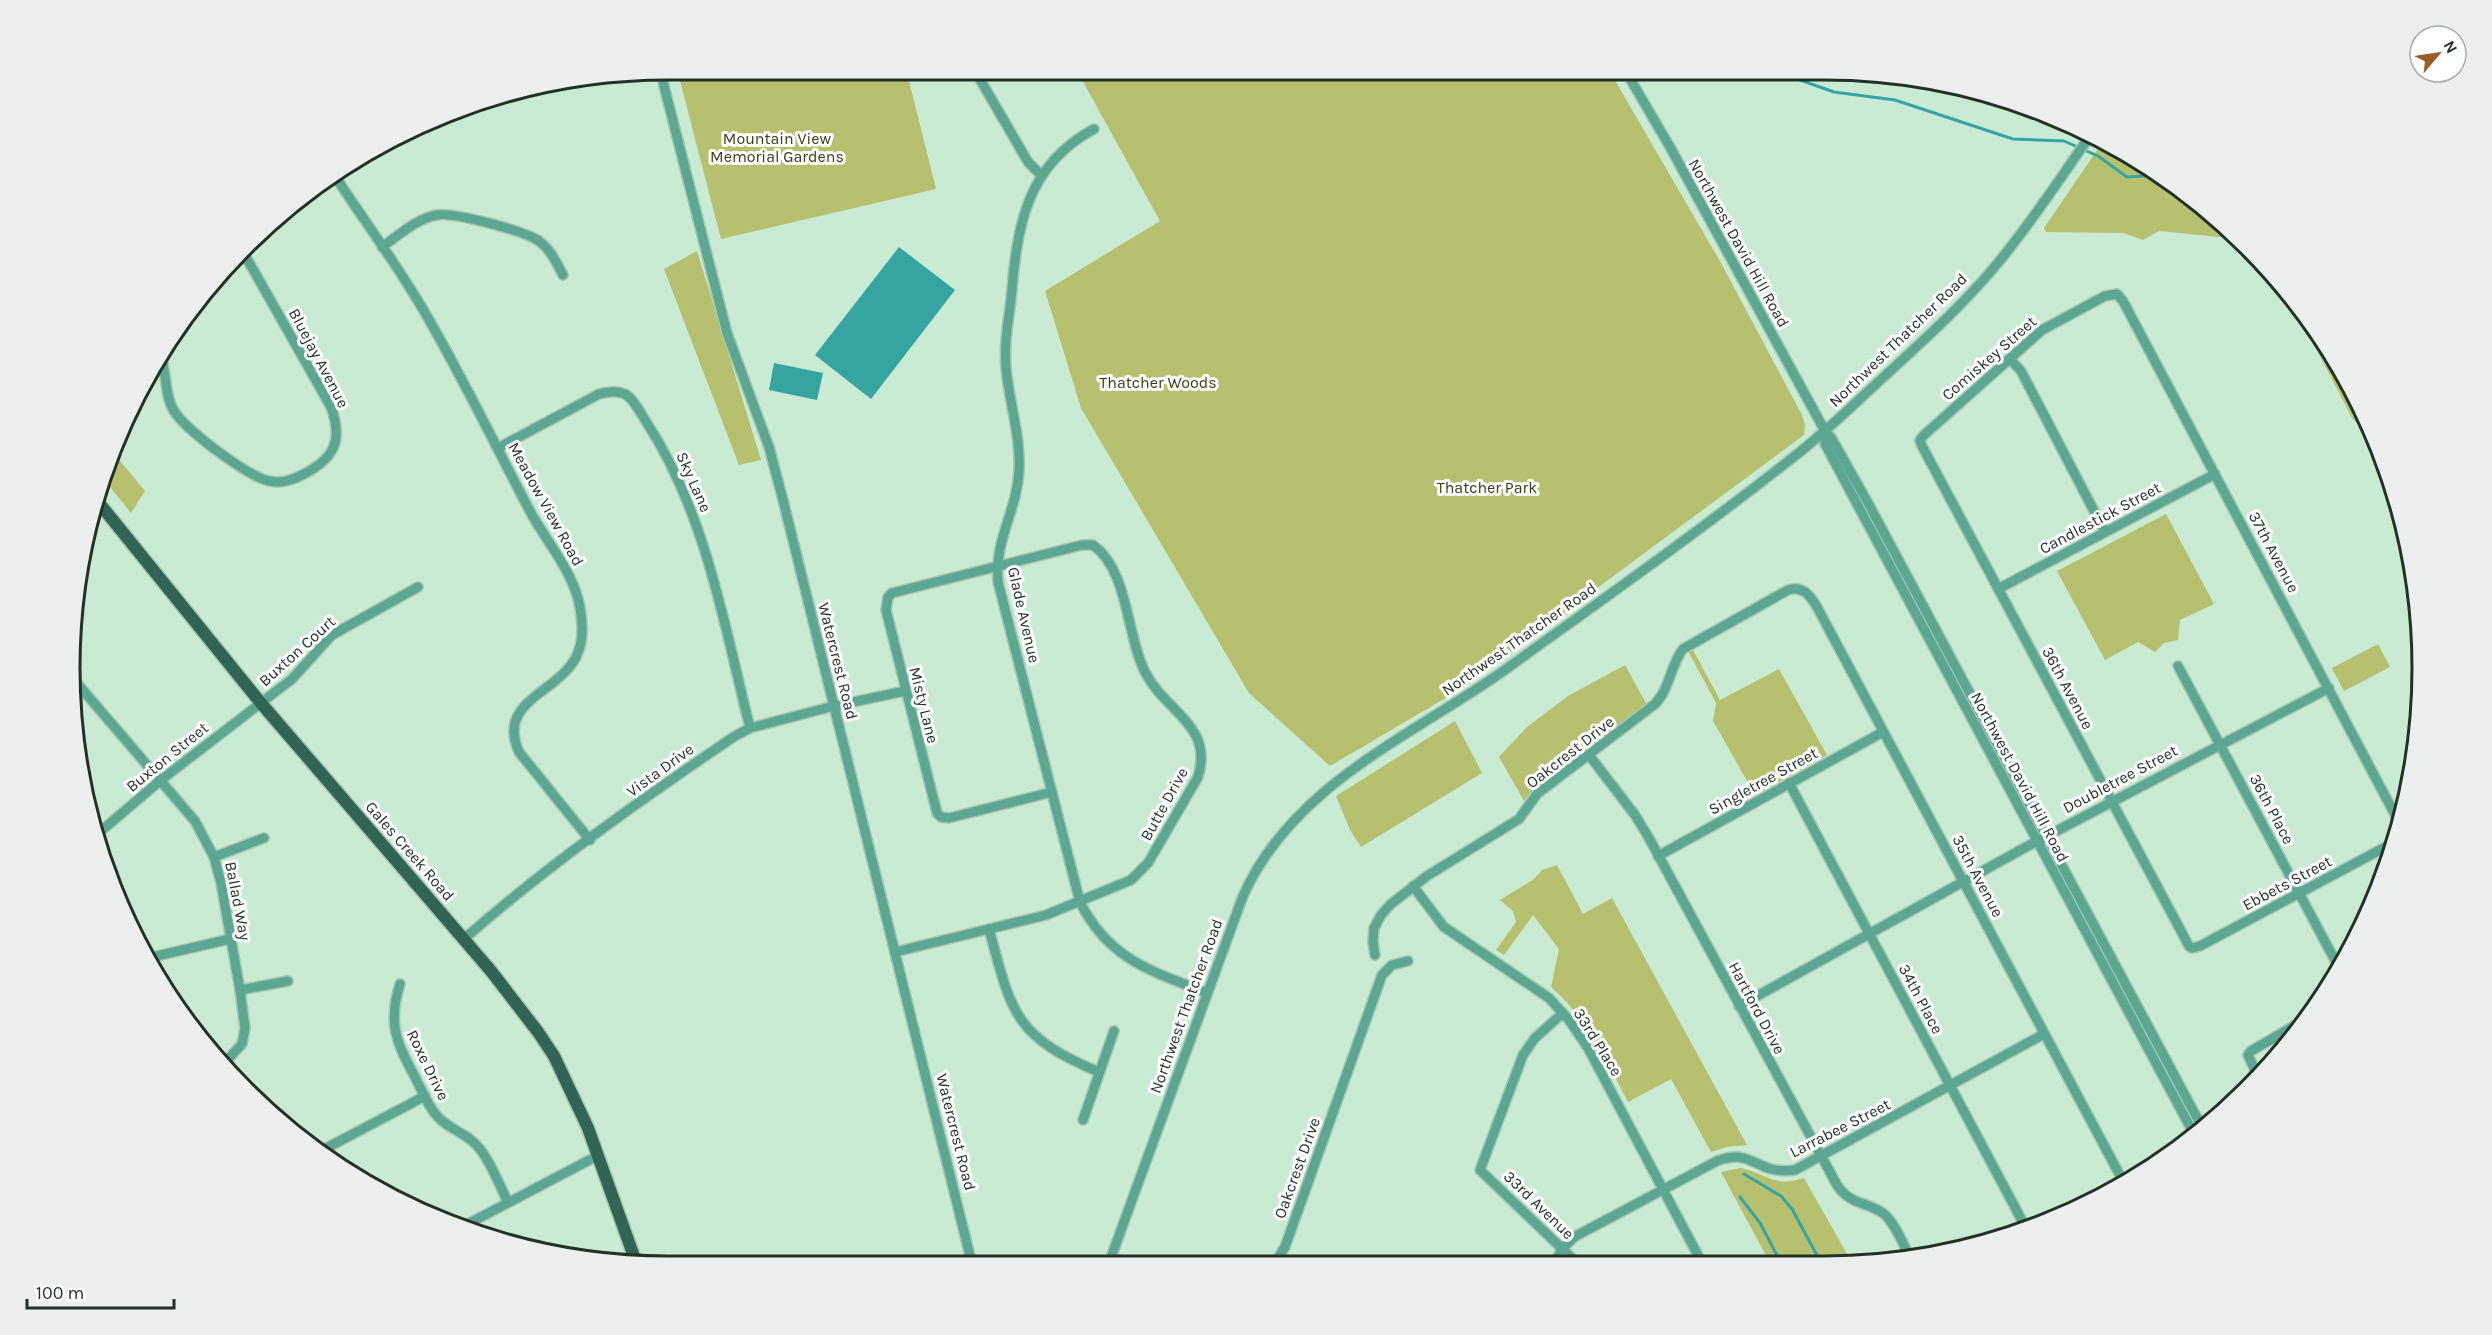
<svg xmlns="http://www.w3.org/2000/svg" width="2492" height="1335" viewBox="0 0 2492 1335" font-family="Karla,sans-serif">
<rect width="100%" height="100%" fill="#caebd3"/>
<g fill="#b7c06e">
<polygon points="677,69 906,69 936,189 721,239"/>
<polygon points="1076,69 1609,70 1721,263 1802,415 1805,425 1804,435 1461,689 1330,766 1249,693 1081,408 1045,291 1160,221"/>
<polygon points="2104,140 2189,193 2239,239 2159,231 2143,240 2123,233 2046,232 2044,228"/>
<polygon points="697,251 761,460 739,465 664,269"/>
<polygon points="2285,288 2343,369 2370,430 2362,429 2352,418"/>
<polygon points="111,450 145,491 131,513 102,477"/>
<polygon points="2166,514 2214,604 2180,620 2178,640 2164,643 2155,652 2138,642 2105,660 2057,571"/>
<polygon points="2378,644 2390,667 2344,691 2332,668"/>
<polygon points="1693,650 1720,700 1779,669 1827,755 1755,795 1713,721 1716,703 1689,653"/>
<polygon points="1625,665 1647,705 1542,780 1524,801 1499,757 1527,727 1568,696"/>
<polygon points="1455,721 1482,773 1361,847 1350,830 1336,796"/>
<path d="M1557 865 1583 914 1612 898 1747 1145 1727 1147 1711 1152 1671 1079 1628 1102C1606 1060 1587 1018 1551 987L1559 949 1533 915 1504 955 1496 950 1516 922 1513 911 1500 900 1534 879 1542 870Z"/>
<path d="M1741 1168C1767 1174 1774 1188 1804 1178L1851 1261H1769L1721 1172Z"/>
</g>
<g fill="#36a5a2">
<polygon points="899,247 955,290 871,399 815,355"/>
<polygon points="774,363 823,373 817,400 769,390"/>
</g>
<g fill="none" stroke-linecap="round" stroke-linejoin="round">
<g stroke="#36a5a2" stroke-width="3">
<polyline points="1772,70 1834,92 1895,100 2013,139 2064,141 2098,156 2127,177 2161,175"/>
<polyline points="1744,1174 1781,1196 1792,1209 1820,1261"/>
<polyline points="1740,1197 1760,1223 1780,1261"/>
</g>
<g stroke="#a9c6b1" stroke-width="12">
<g id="minor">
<polyline points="974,69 1028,162 1042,176"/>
<polyline points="660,70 727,333 769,447 783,500 972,1264"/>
<polyline points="1625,70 1670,147 1825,431 1832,439 1868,503 2203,1129"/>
<path d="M1094 129C1025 166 1017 228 1011 300 1008 322 1004 345 1006 368 1009 402 1021 436 1019 471 1017 511 994 540 998 582L1080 902C1109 960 1152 971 1207 993"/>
<path d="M333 173C364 221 400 268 428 318 465 382 497 449 532 515 548 543 575 575 580 608 583 624 584 642 576 657 558 693 496 701 519 752L590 840"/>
<path d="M382 247C398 236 417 218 437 215 454 212 525 231 539 241 551 250 556 262 563 275"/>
<path d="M160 353C167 371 164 395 174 411 186 430 247 476 269 481 282 484 293 480 304 474 335 458 343 440 331 407L242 250"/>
<polyline points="2010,359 2021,371 2105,532"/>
<polyline points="1825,431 1825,444 2195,1136"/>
<path d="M498 448 599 394C608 392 616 390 625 394 634 399 641 414 647 423 706 514 724 624 750 728"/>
<polyline points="1998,589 2215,474"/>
<polyline points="2178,666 2338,966"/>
<polyline points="70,675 195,821 214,857 221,883 240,990 245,1028 242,1044 229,1058 220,1064"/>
<path d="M1589 755 1635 815 1649 838 1837 1185C1851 1206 1867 1201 1884 1214 1896 1224 1903 1245 1911 1259"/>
<polyline points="1789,783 2026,1228"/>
<polyline points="94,837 161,780 292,679 332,635 418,587"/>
<polyline points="2395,842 2200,946 2192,948 2189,946 1922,446 1920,440 1924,435 2042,330 2105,296 2117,294 2123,301 2401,826"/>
<polyline points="1658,856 1883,732"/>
<polyline points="214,857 264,838"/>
<polyline points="1413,886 1444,927 1549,998 1569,1020 1588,1048 1701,1261"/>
<path d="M989 929C1012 1014 1014 1036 1099 1072"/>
<path d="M464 939C548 865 642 799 735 736L750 728 834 706 905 691"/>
<path d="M895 952 1046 915 1131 880 1148 863 1198 777C1214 725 1165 712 1145 672 1126 635 1129 571 1093 545H1082L892 593 888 597 886 610 937 813 941 817 949 818 1052 792"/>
<path d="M1375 955 1373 942 1374 928 1381 915 1391 904 1427 876 1519 819 1537 794 1655 704C1670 689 1670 666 1683 649L1788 590C1802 585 1810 595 1817 607L2123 1181"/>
<polyline points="148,958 230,939"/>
<path d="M400 984C387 1025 397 1043 416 1079 422 1091 428 1106 437 1116 449 1130 468 1133 480 1149 492 1164 499 1185 508 1202"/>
<polyline points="240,990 288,981"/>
<polyline points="1739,1006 2026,847 2329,688"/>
<polyline points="1563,1013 1535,1038 1523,1055 1480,1170 1576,1262"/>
<polyline points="2258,1077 2248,1055 2251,1051 2301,1022"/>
<polyline points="1083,1120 1114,1031"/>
<polyline points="319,1152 425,1096"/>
<polyline points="462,1227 597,1156"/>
<path d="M1555 1262 1562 1249 1574 1237 1717 1161C1744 1151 1749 1162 1771 1169 1779 1171 1788 1171 1795 1170L2044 1034"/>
<path d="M1109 1263 1243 896C1292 786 1409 737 1502 672 1599 602 1697 533 1791 459 1825 433 1855 403 1887 374 1925 339 1964 304 1997 264 2032 222 2061 177 2092 133"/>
<polyline points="1275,1263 1285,1247 1382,975 1392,965 1408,961"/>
</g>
</g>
<g stroke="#a9c6b1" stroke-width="15">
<polyline id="major" points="95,498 260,702 491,971 538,1032 554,1056 588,1128 637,1265"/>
</g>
<use href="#minor" stroke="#5ca792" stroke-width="9"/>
<use href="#major" stroke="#306556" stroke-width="12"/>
</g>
<g text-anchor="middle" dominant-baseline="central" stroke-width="6" stroke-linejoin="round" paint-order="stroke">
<g font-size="16" fill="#393d15" stroke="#fff">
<text x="777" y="138">Mountain View<tspan x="777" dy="18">Memorial Gardens</tspan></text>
<text x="1158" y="382">Thatcher Woods</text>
<text x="1487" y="487">Thatcher Park</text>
</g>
<g font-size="16" fill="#243128" stroke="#fff">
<text transform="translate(1739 243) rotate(61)">Northwest David Hill Road</text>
<text transform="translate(1898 340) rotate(-44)">Northwest Thatcher Road</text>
<text transform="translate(319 358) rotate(62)">Bluejay Avenue</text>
<text transform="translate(1989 358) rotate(-41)">Comiskey Street</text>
<text transform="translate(694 482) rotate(66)">Sky Lane</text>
<text transform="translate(546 504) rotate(61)">Meadow View Road</text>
<text transform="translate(2100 518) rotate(-28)">Candlestick Street</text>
<text transform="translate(2274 552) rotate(62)">37th Avenue</text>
<text transform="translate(1024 615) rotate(77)">Glade Avenue</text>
<text transform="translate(1519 639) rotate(-35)">Northwest Thatcher Road</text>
<text transform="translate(297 651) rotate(-42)">Buxton Court</text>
<text transform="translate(838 661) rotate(76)">Watercrest Road</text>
<text transform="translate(2068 688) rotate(62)">36th Avenue</text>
<text transform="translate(924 705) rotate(76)">Misty Lane</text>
<text transform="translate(1570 752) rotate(-38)">Oakcrest Drive</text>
<text transform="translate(167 757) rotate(-39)">Buxton Street</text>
<text transform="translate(660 770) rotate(-36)">Vista Drive</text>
<text transform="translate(2020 777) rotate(62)">Northwest David Hill Road</text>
<text transform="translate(2120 779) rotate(-28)">Doubletree Street</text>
<text transform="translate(1763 781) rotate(-29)">Singletree Street</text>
<text transform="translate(1164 804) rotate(-61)">Butte Drive</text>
<text transform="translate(2272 809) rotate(62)">36th Place</text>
<text transform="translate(410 851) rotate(49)">Gales Creek Road</text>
<text transform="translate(1978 876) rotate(62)">35th Avenue</text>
<text transform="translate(2287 883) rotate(-28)">Ebbets Street</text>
<text transform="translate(238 901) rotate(79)">Ballad Way</text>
<text transform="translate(1921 999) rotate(62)">34th Place</text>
<text transform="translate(1186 1006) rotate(-70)">Northwest Thatcher Road</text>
<text transform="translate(1757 1008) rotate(62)">Hartford Drive</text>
<text transform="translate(1598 1042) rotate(58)">33rd Place</text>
<text transform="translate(428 1065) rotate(64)">Roxe Drive</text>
<text transform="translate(1840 1128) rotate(-27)">Larrabee Street</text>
<text transform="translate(956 1132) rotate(76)">Watercrest Road</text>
<text transform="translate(1297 1168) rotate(-70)">Oakcrest Drive</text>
<text transform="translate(1539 1205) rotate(44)">33rd Avenue</text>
</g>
</g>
<path d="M0 0H2492V1335H0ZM668 80H1824A588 588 0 0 1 2412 668V668A588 588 0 0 1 1824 1256H668A588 588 0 0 1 80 668V668A588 588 0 0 1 668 80Z" fill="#edefee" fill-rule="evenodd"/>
<path fill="none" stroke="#243128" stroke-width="3" d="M668 80H1824A588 588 0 0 1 2412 668V668A588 588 0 0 1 1824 1256H668A588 588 0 0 1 80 668V668A588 588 0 0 1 668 80Z"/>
<g transform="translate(2438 54) rotate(61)"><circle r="28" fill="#ffffff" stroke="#a7ada9" stroke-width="1.5"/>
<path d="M0-4.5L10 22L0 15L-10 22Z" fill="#9d5c28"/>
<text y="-9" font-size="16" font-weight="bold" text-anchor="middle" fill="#243128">N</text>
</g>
<path d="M27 1299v9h147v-9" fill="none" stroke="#243128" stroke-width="3"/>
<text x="36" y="1299" font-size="18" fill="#243128" stroke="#ffffff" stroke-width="4.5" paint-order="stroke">100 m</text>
</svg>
